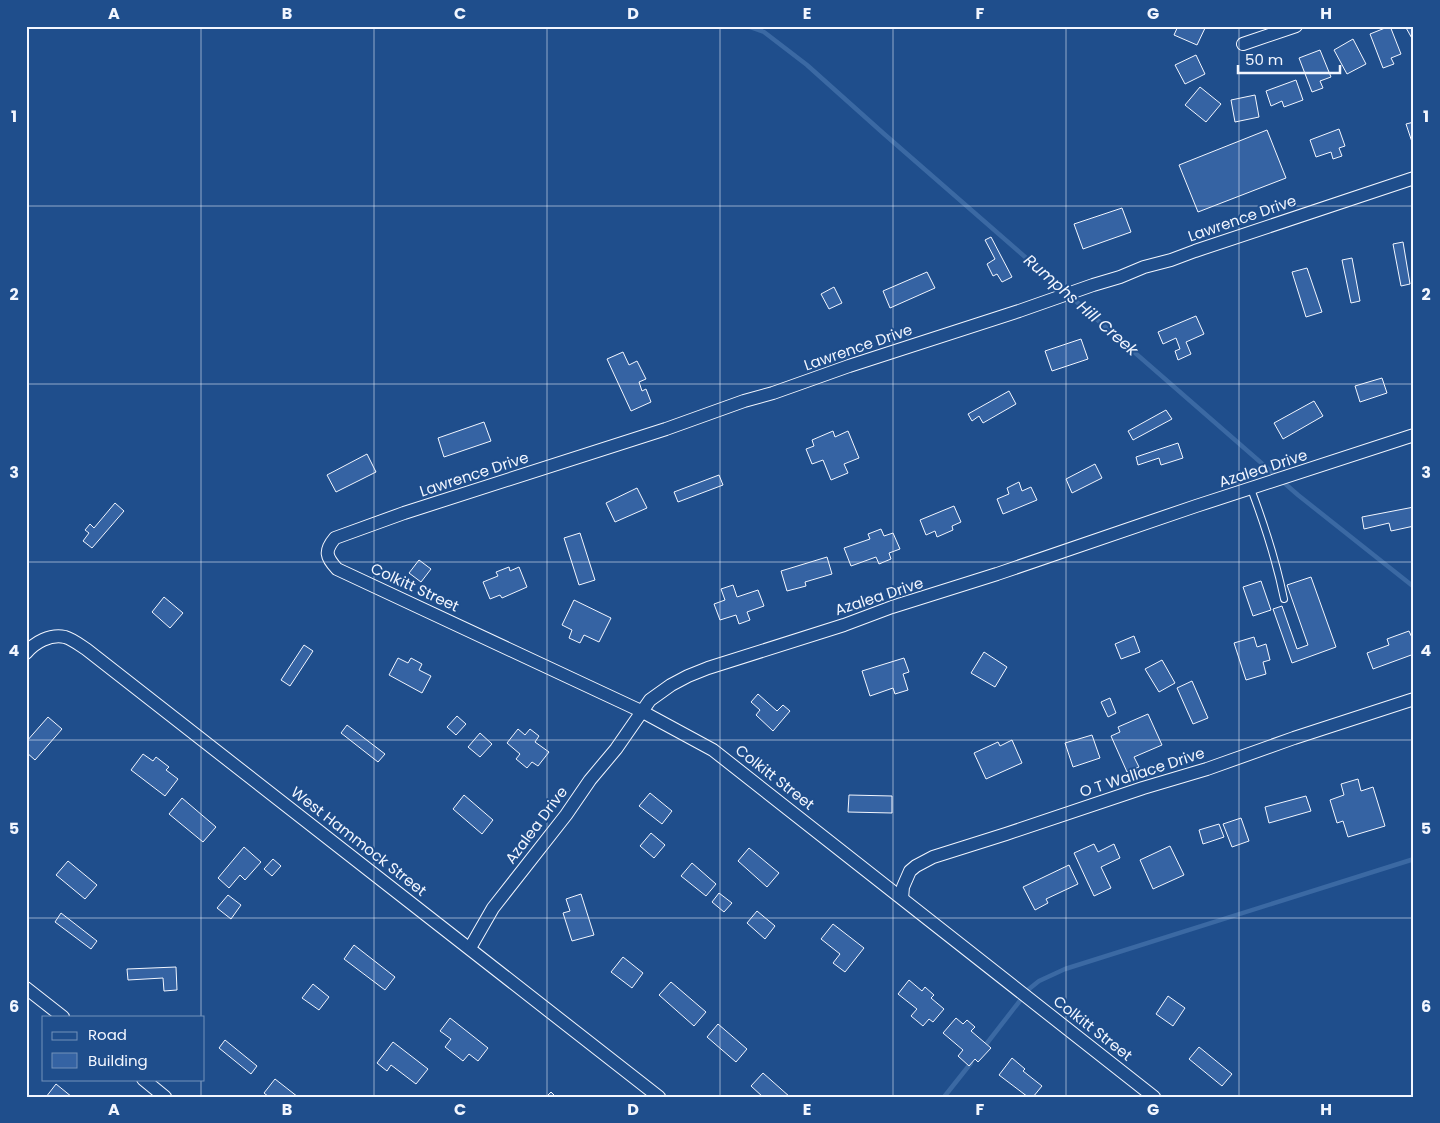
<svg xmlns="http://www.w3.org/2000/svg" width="1440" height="1123" viewBox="0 0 1440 1123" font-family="Poppins,sans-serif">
<rect width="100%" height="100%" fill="#1f4e8c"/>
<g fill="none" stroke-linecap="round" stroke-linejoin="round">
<g stroke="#3b69a3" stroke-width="4.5">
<polyline points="747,26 764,32 807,65 883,133 1298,495 1414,587"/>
<polyline points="984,1047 1029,989 1039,981 1065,969 1414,859"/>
<polyline points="944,1097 971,1063"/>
</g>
</g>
<g fill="#3563a3" stroke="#f2f6ff">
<polygon points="1178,26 1206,26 1197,45 1174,35"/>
<polygon points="1390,26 1401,54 1391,58 1394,64 1383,68 1370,34"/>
<polygon points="1405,26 1414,26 1414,42"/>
<polygon points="1353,39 1366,64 1347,74 1334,50"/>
<polygon points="1320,50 1331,77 1320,81 1323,88 1312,92 1299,58"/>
<polygon points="1196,55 1205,74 1185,84 1175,65"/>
<polygon points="1296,80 1303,100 1284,107 1282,101 1271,106 1266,91"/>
<polygon points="1200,87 1221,104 1206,122 1185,105"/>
<polygon points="1255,95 1259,117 1235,122 1231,100"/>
<polygon points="1414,122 1414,141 1412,142 1406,124"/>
<polygon points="1339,129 1345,146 1339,148 1342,156 1333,159 1331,152 1316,157 1310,140"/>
<polygon points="1267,130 1286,178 1198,212 1179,165"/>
<polygon points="1122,208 1131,232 1083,249 1074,224"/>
<polygon points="991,237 1012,277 1002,282 997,274 993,276 987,264 995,259 985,240"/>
<polygon points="1403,242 1410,284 1401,286 1393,244"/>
<polygon points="1352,258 1360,301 1351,303 1342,260"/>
<polygon points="1307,268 1322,312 1306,317 1292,272"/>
<polygon points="927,272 935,288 890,308 883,291"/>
<polygon points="834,287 842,303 829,309 821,294"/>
<polygon points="1196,316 1204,334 1186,342 1191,354 1178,360 1175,351 1180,349 1176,338 1163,344 1158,332"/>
<polygon points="1081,339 1088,359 1052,371 1045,351"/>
<polygon points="623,352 629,365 637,361 646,379 639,382 642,391 646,389 651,402 631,411 607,359"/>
<polygon points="1382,378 1387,393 1360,402 1355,386"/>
<polygon points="1009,391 1016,404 983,423 979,416 972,421 968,414"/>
<polygon points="1314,401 1323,416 1283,439 1274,423"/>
<polygon points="1166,410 1172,419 1133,440 1128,431"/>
<polygon points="484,422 491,441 444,457 438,438"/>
<polygon points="833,431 835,437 848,431 859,458 844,464 848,473 831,480 823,460 812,464 806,449 814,446 812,440"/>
<polygon points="1178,443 1183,458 1161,465 1159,458 1138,465 1136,457"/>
<polygon points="367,454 376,472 336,492 327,475"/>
<polygon points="1095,464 1102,478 1072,493 1066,479"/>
<polygon points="719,475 723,485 678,502 674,492"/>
<polygon points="1019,482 1022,491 1031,487 1037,500 1003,514 997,499 1009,494 1007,488"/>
<polygon points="637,488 647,508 615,522 606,503"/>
<polygon points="115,503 124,511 92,548 83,541 89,533 85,530 90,524 94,528"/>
<polygon points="954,506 961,522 952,526 953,530 937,537 935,531 926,535 920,520"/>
<polygon points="1414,507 1414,526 1391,531 1389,523 1364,529 1362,517"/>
<polygon points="881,529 884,536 893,533 900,549 889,553 891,559 879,564 876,557 851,566 844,548 870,539 868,534"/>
<polygon points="580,533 595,580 579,585 564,538"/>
<polygon points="827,557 832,574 805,582 806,586 787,591 781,571"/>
<polygon points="419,560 431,569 421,582 409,573"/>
<polygon points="509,567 510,571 519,567 527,587 502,598 500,595 490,599 483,582 498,576 496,572"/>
<polygon points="1311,577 1336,647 1292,663 1273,609 1282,606 1297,649 1308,645 1287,585"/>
<polygon points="1261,581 1271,610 1253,616 1243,587"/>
<polygon points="733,585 737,597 758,590 764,606 747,612 750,620 739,624 736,615 720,620 714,604 725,600 721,589"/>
<polygon points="164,597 183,613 170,628 152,612"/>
<polygon points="574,600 611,618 599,642 584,635 580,643 569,638 572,630 562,625"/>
<polygon points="1409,631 1414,642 1414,654 1373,669 1367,653 1389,645 1387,639"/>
<polygon points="1134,636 1140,652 1121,659 1115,644"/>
<polygon points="1254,637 1257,647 1266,644 1270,660 1263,662 1266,674 1246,680 1234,643"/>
<polygon points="304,645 313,651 290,686 281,680"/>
<polygon points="984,652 1007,667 995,687 971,673"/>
<polygon points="398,658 408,663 411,658 422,664 419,670 431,676 422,693 389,675"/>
<polygon points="904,658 909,672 903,674 908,690 895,694 893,688 870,696 862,671"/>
<polygon points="1162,660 1175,683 1159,692 1145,669"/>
<polygon points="1192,681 1208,718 1193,724 1177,688"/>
<polygon points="758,694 777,711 783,705 790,711 773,731 756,715 760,710 751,702"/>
<polygon points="1110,698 1116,713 1108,717 1101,702"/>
<polygon points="1148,714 1162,745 1134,757 1139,767 1127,772 1111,736 1120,732 1118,727"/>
<polygon points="457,716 466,724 456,735 447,727"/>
<polygon points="48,717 62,729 35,760 26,752 26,742"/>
<polygon points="347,725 385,754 378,762 341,733"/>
<polygon points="518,729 525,735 530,729 539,736 535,742 549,752 538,766 532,762 527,768 516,759 520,754 507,743"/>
<polygon points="480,733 492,744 480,757 468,747"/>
<polygon points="1092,735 1100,758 1073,767 1065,743"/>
<polygon points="1012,740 1022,763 986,779 974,753 998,742 1000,746"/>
<polygon points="143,754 153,761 156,757 169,767 166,770 178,779 165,796 131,770"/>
<polygon points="1358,779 1361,791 1373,787 1385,826 1348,837 1343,821 1337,823 1330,800 1344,795 1341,784"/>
<polygon points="650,793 672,811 662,824 639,806"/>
<polygon points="464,795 493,820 482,834 453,809"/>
<polygon points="849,795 892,796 892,813 848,812"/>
<polygon points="1306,796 1311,811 1269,823 1265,807"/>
<polygon points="182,798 216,827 203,842 169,814"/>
<polygon points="1241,818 1249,841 1232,847 1223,824"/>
<polygon points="1219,824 1224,837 1203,844 1199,830"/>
<polygon points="651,833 665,845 654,858 640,846"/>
<polygon points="1094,844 1098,852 1114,844 1120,858 1101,867 1111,888 1094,896 1074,853"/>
<polygon points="1170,846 1184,875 1153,889 1140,860"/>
<polygon points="244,847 261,862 245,880 240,875 229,888 218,878"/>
<polygon points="749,848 779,873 767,887 738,861"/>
<polygon points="273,859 281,866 272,876 264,869"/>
<polygon points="68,861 97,885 85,899 56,875"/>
<polygon points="692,863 716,884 706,896 681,876"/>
<polygon points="1069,865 1078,884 1046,899 1048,903 1035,910 1023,887"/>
<polygon points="719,893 732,903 724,912 712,902"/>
<polygon points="581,894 594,935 572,941 563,913 570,911 566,899"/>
<polygon points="228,895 241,905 231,919 217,908"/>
<polygon points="757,911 775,926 765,939 747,923"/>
<polygon points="61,913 97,941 91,949 55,922"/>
<polygon points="833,924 864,948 845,972 833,963 840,954 821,939"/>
<polygon points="354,945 395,977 385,990 344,959"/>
<polygon points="623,957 643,973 632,988 611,972"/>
<polygon points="176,967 177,990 164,991 163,978 128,980 127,969"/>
<polygon points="909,980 922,991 925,987 934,995 931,998 944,1009 933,1022 929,1019 923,1026 911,1016 917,1009 898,994"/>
<polygon points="671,982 706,1012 694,1026 659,995"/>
<polygon points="313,984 329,997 319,1010 302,998"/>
<polygon points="1168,996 1185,1008 1173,1026 1156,1014"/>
<polygon points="450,1018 488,1048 478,1061 469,1054 463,1061 445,1047 451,1039 440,1031"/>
<polygon points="956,1018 963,1024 967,1020 975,1027 971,1031 991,1048 978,1062 975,1059 969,1066 958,1056 963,1050 943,1033"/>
<polygon points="718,1024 747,1049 736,1062 707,1037"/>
<polygon points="225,1040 257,1066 251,1074 219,1048"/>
<polygon points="393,1042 428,1069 416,1084 391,1065 387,1071 377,1063"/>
<polygon points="1199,1047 1232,1074 1222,1086 1189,1059"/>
<polygon points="1012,1058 1025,1069 1023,1071 1042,1086 1033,1097 1028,1097 999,1075"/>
<polygon points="763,1073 790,1097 763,1097 751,1086"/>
<polygon points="275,1079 298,1097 269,1097 264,1093"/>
<polygon points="56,1084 72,1097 46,1097"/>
<polygon points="551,1092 556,1097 546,1097"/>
</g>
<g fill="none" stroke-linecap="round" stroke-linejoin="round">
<g stroke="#f2f6ff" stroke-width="8">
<path id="lane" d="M1251 489C1265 526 1276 560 1284 599"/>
</g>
<g stroke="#f2f6ff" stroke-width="14">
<g id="street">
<polyline points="1243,44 1296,26"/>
<path d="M26 653C35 642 50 634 65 637 72 639 80 645 86 649L659 1097"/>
<polyline points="902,898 903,887 910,871 916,866 933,857 1006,834 1143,788 1207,769 1294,738 1414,699"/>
<polyline points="470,948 493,908 566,815 590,780 616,749 650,700 671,685 688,676 708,668 844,625 892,607 997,574 1196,506 1414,435"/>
<polyline points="26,988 63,1017"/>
<polyline points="143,1079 165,1097"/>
<path d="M1154 1097 713 750 641 711 337 569C326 557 324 551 335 538L404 513 666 429 744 401 773 393 849 366 1019 311 1093 285 1120 277 1144 267 1171 260 1195 251 1414 178"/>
</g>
</g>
<use href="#lane" stroke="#1f4e8c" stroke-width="6"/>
<use href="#street" stroke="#1f4e8c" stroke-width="12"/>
</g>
<path fill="none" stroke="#f2f6ff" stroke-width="1" stroke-opacity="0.55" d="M201 26V1017M374 26V1097M547 26V1097M720 26V1097M893 26V1097M1066 26V1097M1239 26V1097M26 206H1414M26 384H1414M26 562H1414M26 740H1414M26 918H1414M201 1079V1097"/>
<g text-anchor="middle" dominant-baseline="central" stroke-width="4" stroke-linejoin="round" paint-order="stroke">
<g font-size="15" fill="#f2f6ff" stroke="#1f4e8c">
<text transform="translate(1242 218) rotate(-19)">Lawrence Drive</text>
<text transform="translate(858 347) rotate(-19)">Lawrence Drive</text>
<text transform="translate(1263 468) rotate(-18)">Azalea Drive</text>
<text transform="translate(474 474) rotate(-18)">Lawrence Drive</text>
<text transform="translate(415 587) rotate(25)">Colkitt Street</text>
<text transform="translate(879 596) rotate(-18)">Azalea Drive</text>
<text transform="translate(1142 772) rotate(-18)">O T Wallace Drive</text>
<text transform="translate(775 777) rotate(38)">Colkitt Street</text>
<text transform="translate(536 825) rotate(-53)">Azalea Drive</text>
<text transform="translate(359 841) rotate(38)">West Hammock Street</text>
<text transform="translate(1093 1028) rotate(38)">Colkitt Street</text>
</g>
<g font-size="16" font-style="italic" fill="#f2f6ff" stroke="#1f4e8c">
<text transform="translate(1081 305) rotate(41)">Rumphs Hill Creek</text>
</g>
</g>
<rect width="1440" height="1123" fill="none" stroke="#1f4e8c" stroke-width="55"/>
<rect x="42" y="1016" width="162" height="65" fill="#1f4e8c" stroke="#7391ba"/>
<rect x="52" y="1032" width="25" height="8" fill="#1f4e8c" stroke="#7391ba"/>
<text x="88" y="1040" font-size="15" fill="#f2f6ff">Road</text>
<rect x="52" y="1053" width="25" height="15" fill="#3563a3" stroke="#7391ba"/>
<text x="88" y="1066" font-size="15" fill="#f2f6ff">Building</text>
<path d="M1238 65v8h102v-8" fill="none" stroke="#f2f6ff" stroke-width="2.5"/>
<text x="1245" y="65" font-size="15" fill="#f2f6ff" stroke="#1f4e8c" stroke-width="4" paint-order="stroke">50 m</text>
<rect x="28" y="28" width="1384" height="1068" fill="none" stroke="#f2f6ff" stroke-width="2"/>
<g font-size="16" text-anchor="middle" font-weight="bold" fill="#f2f6ff">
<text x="114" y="19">A</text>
<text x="287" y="19">B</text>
<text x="460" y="19">C</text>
<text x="633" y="19">D</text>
<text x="807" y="19">E</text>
<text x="980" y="19">F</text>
<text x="1153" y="19">G</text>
<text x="1326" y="19">H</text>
<text x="14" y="122">1</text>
<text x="1426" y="122">1</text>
<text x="14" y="300">2</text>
<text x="1426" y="300">2</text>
<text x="14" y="478">3</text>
<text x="1426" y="478">3</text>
<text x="14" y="656">4</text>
<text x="1426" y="656">4</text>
<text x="14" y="834">5</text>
<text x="1426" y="834">5</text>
<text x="14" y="1012">6</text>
<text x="1426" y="1012">6</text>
<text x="114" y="1115">A</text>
<text x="287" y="1115">B</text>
<text x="460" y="1115">C</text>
<text x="633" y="1115">D</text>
<text x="807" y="1115">E</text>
<text x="980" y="1115">F</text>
<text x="1153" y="1115">G</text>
<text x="1326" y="1115">H</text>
</g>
</svg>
